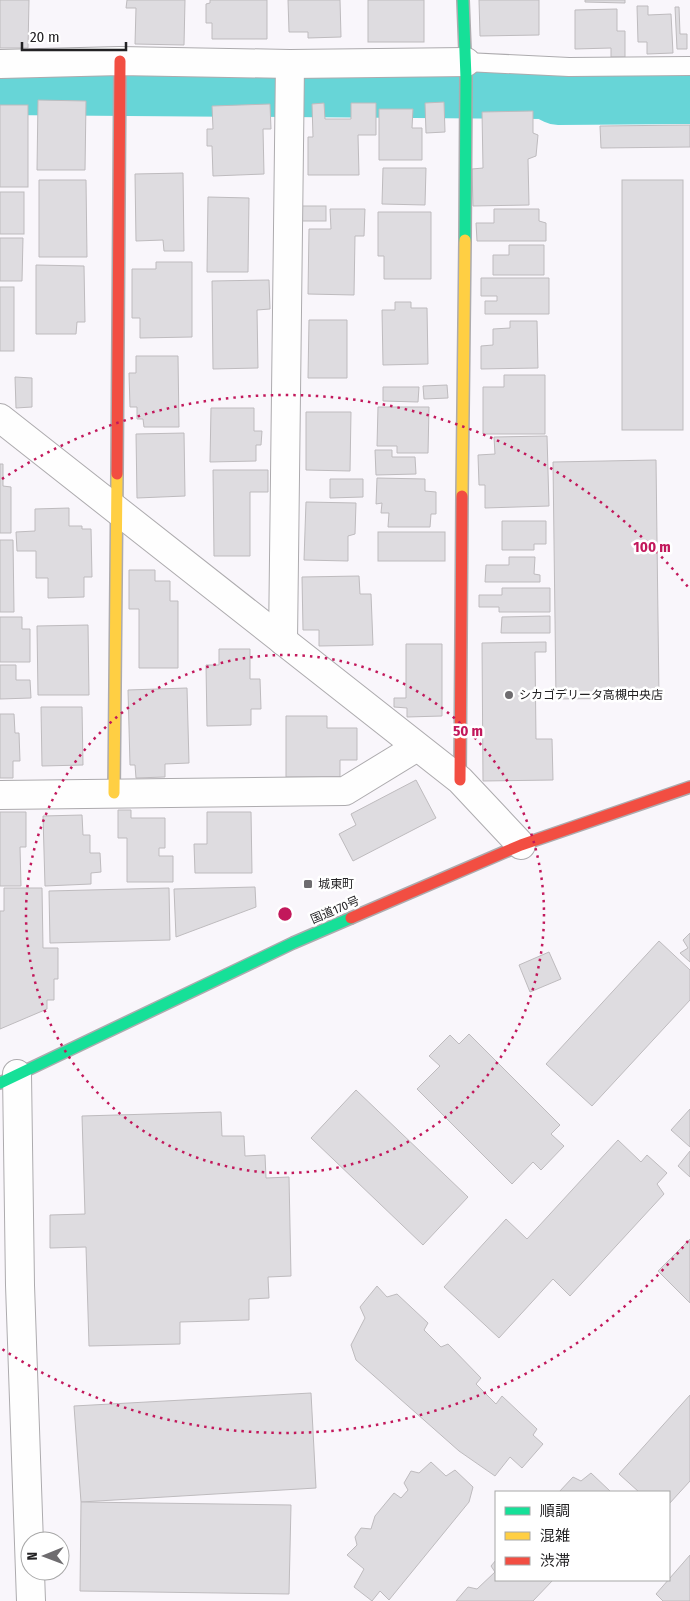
<svg xmlns="http://www.w3.org/2000/svg" width="690" height="1601" viewBox="0 0 690 1601" font-family="'Fira Sans Condensed','Noto Sans JP',sans-serif">
<rect width="100%" height="100%" fill="#f9f6fb"/>
<g fill="none" stroke-linecap="round" stroke-linejoin="round">
<polyline stroke="#67d5d7" stroke-width="62" points="0,84 546,88 558,94 690,93"/>
</g>
<g fill="#dedce0" stroke="#bebbbe">
<polygon points="0,0 29,0 28,48 0,48"/>
<polygon points="127,0 185,0 184,45 135,44 136,8 126,8"/>
<polygon points="210,0 267,0 267,39 212,39 212,23 206,23 206,4 210,3"/>
<polygon points="288,0 340,0 341,37 308,38 308,32 289,32"/>
<rect x="368" y="0" width="56" height="42"/>
<polygon points="479,0 539,0 539,35 480,36"/>
<polygon points="585,0 625,0 625,3 585,2"/>
<polygon points="637,6 648,6 648,15 671,14 673,53 647,54 647,42 638,42"/>
<polygon points="675,7 679,7 680,34 687,34 687,49 677,49"/>
<polygon points="617,9 617,31 625,31 625,57 611,57 611,48 575,49 575,10"/>
<polygon points="38,100 86,101 85,170 37,170"/>
<polygon points="444,102 445,132 426,133 425,103"/>
<polygon points="324,103 325,119 351,119 351,103 376,103 376,135 358,135 359,175 308,175 308,137 313,137 312,104"/>
<polygon points="270,104 271,129 263,129 264,174 213,176 212,146 207,146 207,129 213,129 212,106"/>
<rect x="0" y="105" width="28" height="82"/>
<polygon points="379,109 413,109 412,128 422,128 422,160 379,160"/>
<polygon points="533,111 533,133 538,135 536,156 528,159 529,205 473,206 472,169 483,168 482,112"/>
<polygon points="690,125 690,147 601,148 600,126"/>
<polygon points="383,168 426,168 425,205 382,204"/>
<polygon points="183,173 184,251 164,251 163,240 136,241 135,174"/>
<polygon points="39,180 86,180 87,257 39,257"/>
<rect x="622" y="180" width="61" height="250"/>
<rect x="0" y="192" width="24" height="42"/>
<polygon points="208,197 249,198 248,272 207,272"/>
<rect x="299" y="206" width="27" height="15"/>
<polygon points="330,209 365,209 364,236 355,236 354,295 308,294 309,229 331,229"/>
<polygon points="494,209 539,209 539,221 546,223 546,241 477,241 476,223 494,223"/>
<polygon points="378,212 431,212 431,279 384,279 384,256 378,256"/>
<polygon points="0,238 23,238 22,281 0,281"/>
<polygon points="509,245 544,245 544,275 493,275 493,255 509,255"/>
<polygon points="156,262 192,262 192,337 140,338 140,318 132,318 132,269 156,269"/>
<polygon points="36,265 84,266 85,322 77,322 76,334 36,334"/>
<polygon points="481,278 549,278 549,314 485,314 485,301 497,301 497,296 481,296"/>
<polygon points="269,280 270,309 257,310 258,368 213,369 212,281"/>
<rect x="0" y="287" width="14" height="64"/>
<polygon points="395,302 411,302 411,308 427,308 428,364 383,365 382,310 395,310"/>
<polygon points="309,320 347,320 347,378 308,378"/>
<polygon points="510,321 537,321 538,368 481,369 481,346 493,345 493,329 510,328"/>
<polygon points="136,356 178,356 179,427 144,427 143,419 137,419 137,407 130,407 129,373 136,373"/>
<polygon points="504,375 545,375 545,434 483,434 483,387 504,387"/>
<polygon points="15,377 32,378 32,407 16,408"/>
<polygon points="447,385 448,398 424,399 423,386"/>
<polygon points="383,387 419,387 418,402 383,401"/>
<polygon points="378,407 429,407 428,453 397,453 397,446 377,446"/>
<polygon points="211,408 254,408 254,431 262,431 261,445 256,445 256,461 210,462"/>
<polygon points="306,412 351,412 350,471 306,470"/>
<polygon points="184,433 185,496 137,498 136,434"/>
<polygon points="547,436 549,506 485,508 485,485 479,485 478,455 495,454 494,437"/>
<polygon points="375,450 392,450 392,457 415,457 416,474 376,475"/>
<polygon points="656,460 659,698 556,699 553,462"/>
<polygon points="0,464 3,464 3,486 11,487 11,533 0,533"/>
<polygon points="213,470 268,470 268,492 250,492 250,556 214,556"/>
<polygon points="377,478 425,479 425,491 436,492 436,514 431,514 430,527 388,527 389,513 381,513 382,503 376,504"/>
<polygon points="330,479 363,479 363,497 330,498"/>
<polygon points="306,502 356,503 355,534 348,536 348,561 304,560"/>
<polygon points="69,508 69,526 82,526 82,529 91,529 92,577 84,577 84,597 48,598 48,578 36,578 36,551 17,551 16,532 35,531 35,509"/>
<polygon points="502,521 546,521 546,544 534,544 534,550 502,550"/>
<rect x="378" y="532" width="67" height="29"/>
<polygon points="0,540 13,540 14,612 0,612"/>
<polygon points="509,557 535,557 534,574 540,575 540,582 485,582 486,565 509,565"/>
<polygon points="129,570 155,570 155,581 170,581 170,601 178,601 178,668 139,668 139,609 129,609"/>
<polygon points="359,576 360,594 371,594 373,645 319,646 319,630 303,630 302,577"/>
<polygon points="502,588 550,588 550,612 499,612 499,607 479,607 479,595 502,595"/>
<polygon points="550,616 550,633 501,633 502,617"/>
<polygon points="0,617 22,617 22,629 30,629 30,662 0,662"/>
<polygon points="88,625 89,695 38,695 37,626"/>
<polygon points="546,642 546,652 535,652 536,739 552,739 553,780 483,781 482,643"/>
<polygon points="406,644 442,644 442,716 407,717 407,708 394,707 394,698 406,698"/>
<polygon points="219,649 250,649 250,679 260,679 261,709 251,709 251,725 207,726 206,665 219,665"/>
<polygon points="0,665 16,665 16,680 30,680 31,698 0,699"/>
<polygon points="187,688 189,763 165,764 165,777 136,778 135,765 130,765 128,690"/>
<polygon points="41,707 82,707 83,765 42,766"/>
<polygon points="0,714 14,714 15,733 19,733 20,761 13,761 13,778 0,778"/>
<polygon points="286,716 327,716 327,728 357,728 357,760 340,760 340,777 286,777"/>
<polygon points="416,780 436,818 353,861 339,834 356,825 351,814"/>
<polygon points="118,810 131,810 131,818 165,818 165,848 159,848 159,856 173,856 173,882 127,882 127,838 118,838"/>
<polygon points="0,812 26,812 26,847 20,847 21,886 0,886"/>
<polygon points="207,812 251,812 252,873 195,873 194,844 207,844"/>
<polygon points="82,815 83,835 90,835 90,853 100,853 101,872 91,873 91,884 45,886 43,816"/>
<polygon points="255,887 256,907 176,937 174,889"/>
<polygon points="4,888 42,888 43,948 58,948 58,979 54,979 54,1000 47,1000 47,1009 0,1029 0,911 4,911"/>
<polygon points="169,888 170,940 50,943 49,891"/>
<polygon points="690,933 690,962 680,953 688,948 683,940"/>
<polygon points="659,941 690,970 690,1000 592,1106 546,1064"/>
<polygon points="549,952 561,979 530,992 519,965"/>
<polygon points="469,1034 560,1125 551,1134 564,1146 541,1170 533,1162 512,1184 417,1089 440,1066 429,1056 450,1035 459,1044"/>
<polygon points="356,1090 468,1197 423,1245 311,1138"/>
<polygon points="690,1109 690,1147 671,1130"/>
<polygon points="221,1112 222,1136 244,1136 245,1156 265,1155 266,1178 289,1177 291,1276 268,1277 269,1298 249,1299 249,1320 180,1322 180,1344 89,1346 86,1247 50,1248 50,1215 85,1214 82,1116"/>
<polygon points="618,1140 641,1162 647,1155 667,1173 657,1184 664,1194 570,1296 553,1279 499,1338 444,1287 506,1219 527,1239"/>
<polygon points="690,1151 690,1177 678,1166"/>
<polygon points="690,1239 690,1303 658,1271"/>
<polygon points="377,1286 387,1297 397,1294 428,1323 424,1330 441,1347 448,1344 481,1378 476,1384 496,1404 502,1396 537,1429 533,1435 543,1444 522,1468 510,1457 495,1476 459,1451 356,1360 351,1345 365,1318 360,1307"/>
<polygon points="311,1393 316,1488 81,1502 74,1406"/>
<polygon points="690,1395 690,1481 669,1504 669,1492 639,1492 619,1474"/>
<polygon points="431,1462 446,1476 455,1470 473,1487 469,1502 389,1600 380,1591 372,1601 354,1587 364,1569 347,1555 357,1545 355,1537 361,1528 371,1529 375,1516 394,1493 401,1498 408,1490 404,1483 411,1471 419,1473"/>
<polygon points="591,1473 611,1492 559,1492 573,1477 581,1481"/>
<polygon points="81,1502 291,1505 289,1594 80,1591"/>
<polygon points="690,1555 690,1601 663,1601 656,1594"/>
<polygon points="496,1560 496,1580 553,1580 533,1601 456,1601 468,1587 477,1589 495,1572 491,1566"/>
</g>
<g fill="none" stroke-linecap="round" stroke-linejoin="round">
<g stroke="#adabae" stroke-width="20">
<polyline id="lane" points="466,62 569,67 690,66"/>
</g>
<g stroke="#adabae" stroke-width="30">
<g id="street">
<polyline points="0,64 120,61 290,64 466,62"/>
<polyline points="0,418 460,780 521,845"/>
<polyline points="283,641 290,64"/>
<polyline points="0,795 345,791 417,747"/>
<polyline points="17,1074 20,1285 31,1601"/>
</g>
</g>
<g stroke="#adabae" stroke-width="14">
<g id="fast">
<polyline points="463,0 466,78 465,240"/>
<polyline points="0,1083 293,943 351,918"/>
</g>
</g>
<g stroke="#adabae" stroke-width="14">
<g id="slow">
<polyline points="462,496 465,240"/>
<polyline points="114,793 117,474"/>
</g>
</g>
<g stroke="#adabae" stroke-width="14">
<g id="jam">
<polyline points="117,474 120,61"/>
<polyline points="460,780 462,496"/>
<polyline points="351,918 521,845 690,787"/>
</g>
</g>
<use href="#lane" stroke="#fefefe" stroke-width="18"/>
<use href="#street" stroke="#fefefe" stroke-width="28"/>
<use href="#fast" stroke="#16e098" stroke-width="11"/>
<use href="#slow" stroke="#ffcf43" stroke-width="11"/>
<use href="#jam" stroke="#f24e42" stroke-width="11"/>
</g>
<g fill="none" stroke="#c2185b" stroke-width="2.5" stroke-dasharray="2.5 5">
<circle cx="285" cy="914" r="259"/>
<path d="M688 1241A519 519 0 0 1 2 1349M2 479A519 519 0 0 1 688 587"/>
</g>
<g fill="#6e6c6f" stroke="#fff" stroke-width="2">
<circle cx="509" cy="695" r="5"/>
<rect x="303" y="879" width="10" height="10" rx="2.5"/>
</g>
<g text-anchor="middle" dominant-baseline="central" stroke-width="5" stroke-linejoin="round" paint-order="stroke">
<g font-size="12" fill="#232224" stroke="#fff" text-anchor="start">
<text x="519" y="695">シカゴデリータ高槻中央店</text>
<text x="318" y="884">城東町</text>
</g>
<g font-size="12" fill="#232224" stroke="#fff">
<text transform="translate(335 910) rotate(-23)">国道170号</text>
</g>
</g>
<circle cx="285" cy="914" r="8" fill="#c2185b" stroke="#fff" stroke-width="2.5"/>
<g font-size="15" text-anchor="middle" font-weight="bold" fill="#c2185b" stroke="#fff" stroke-width="5" stroke-linejoin="round" paint-order="stroke">
<text x="652" y="552">100 m</text>
<text x="468" y="736">50 m</text>
</g>
<rect x="495" y="1491" width="175" height="90" fill="#ffffff" stroke="#a7a7a7"/>
<rect x="505" y="1507" width="25" height="8" fill="#16e098" stroke="#a7a7a7"/>
<text x="540" y="1516" font-size="15" fill="#232224">順調</text>
<rect x="505" y="1532" width="25" height="8" fill="#ffcf43" stroke="#a7a7a7"/>
<text x="540" y="1541" font-size="15" fill="#232224">混雑</text>
<rect x="505" y="1557" width="25" height="8" fill="#f24e42" stroke="#a7a7a7"/>
<text x="540" y="1566" font-size="15" fill="#232224">渋滞</text>
<g transform="translate(45 1556) rotate(269)"><circle r="24" fill="#ffffff" stroke="#a7a7a7"/>
<path d="M0-4L9 19L0 12L-9 19Z" fill="#6e6c6f"/>
<text y="-8" font-size="14" font-weight="bold" text-anchor="middle" fill="#232224">N</text>
</g>
<path d="M22 42v8h104v-8" fill="none" stroke="#232224" stroke-width="2.5"/>
<text x="30" y="42" font-size="15" fill="#232224" stroke="#ffffff" stroke-width="4" paint-order="stroke">20 m</text>
</svg>
